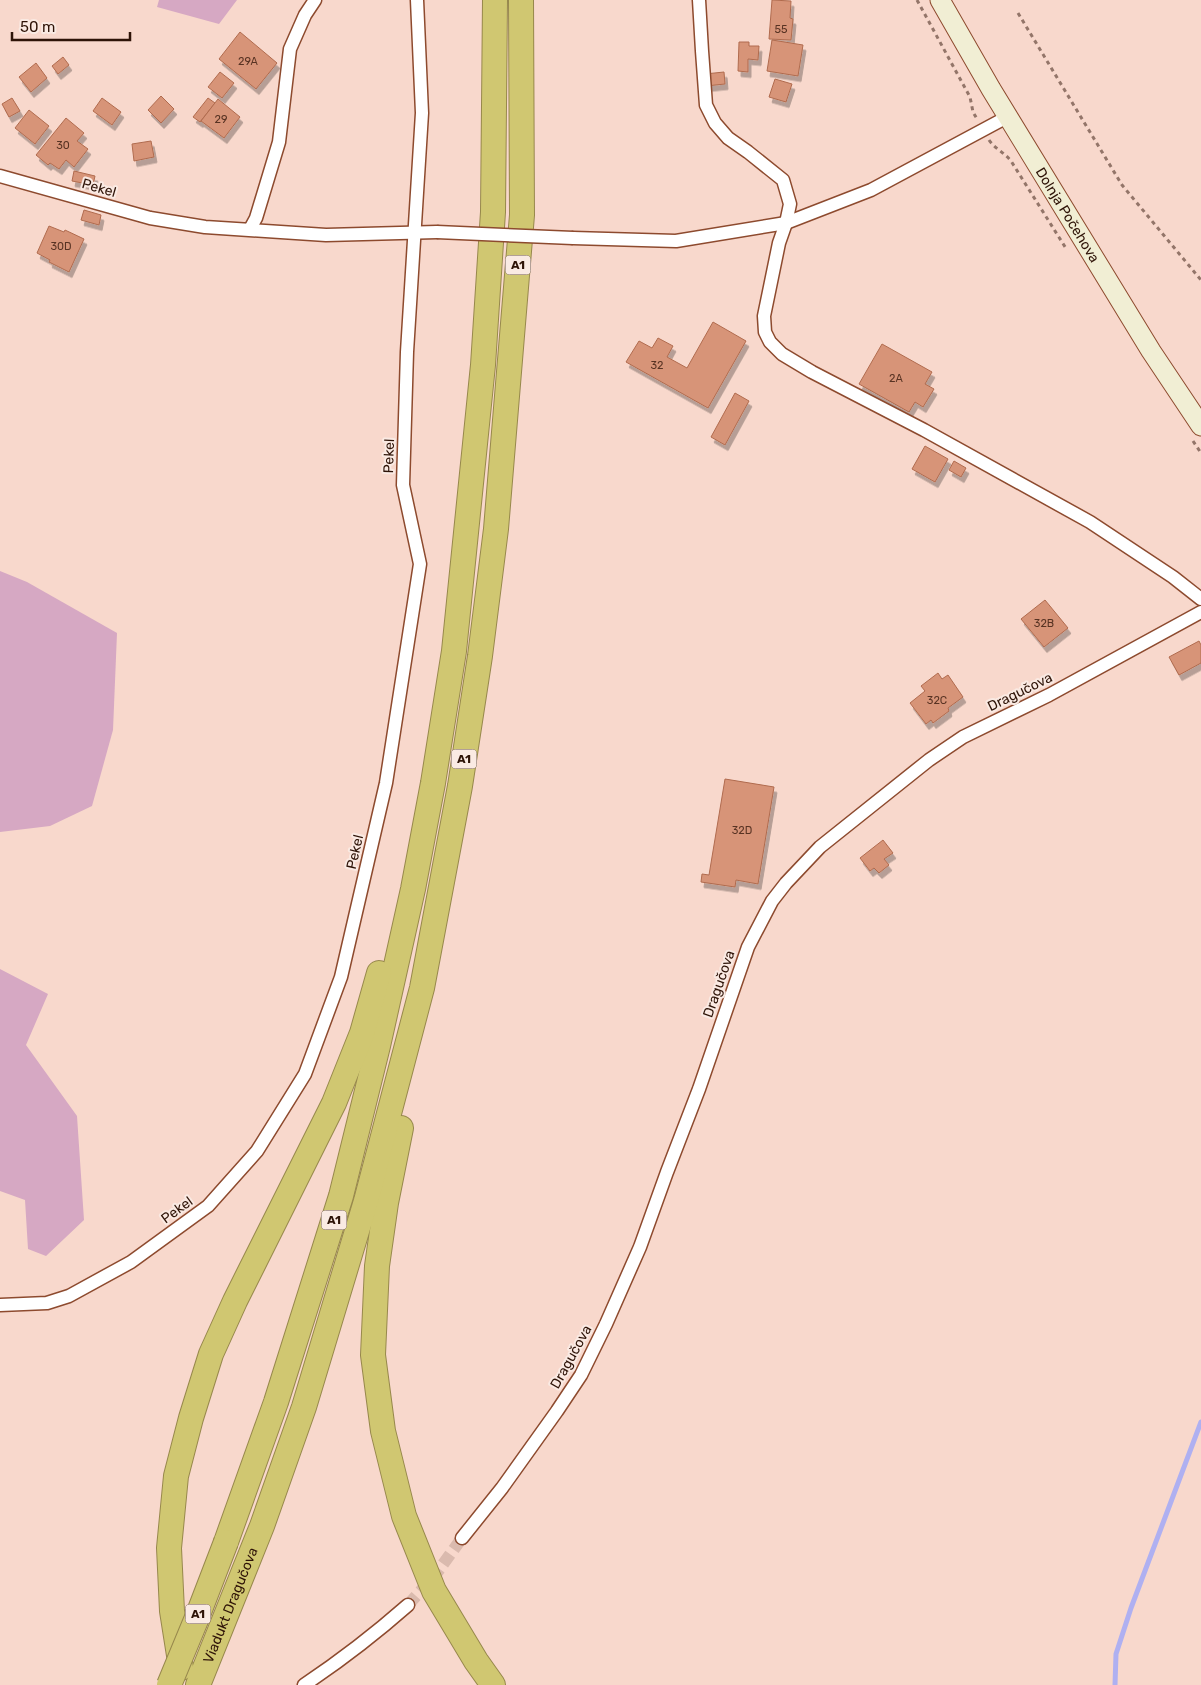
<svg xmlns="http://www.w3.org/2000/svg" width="1201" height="1685" viewBox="0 0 1201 1685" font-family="Rubik,sans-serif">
<defs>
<filter id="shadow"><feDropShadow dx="3" dy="5.5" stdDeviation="0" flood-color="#0004"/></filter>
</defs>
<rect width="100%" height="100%" fill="#f8d8cc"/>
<g fill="#d6a8c3">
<polygon points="159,0 237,0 219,24 157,7"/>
<polygon points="0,571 27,582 117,633 113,730 92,806 50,826 0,832"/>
<polygon points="0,969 48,994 26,1045 77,1116 84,1220 46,1256 28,1249 25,1200 0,1191"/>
</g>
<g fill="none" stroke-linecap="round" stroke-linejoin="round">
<polyline stroke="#afb0f1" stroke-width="5" points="1115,1685 1116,1654 1131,1608 1201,1422"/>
</g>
<g fill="#d79478" stroke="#b06b4e" filter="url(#shadow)">
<polygon points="772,0 791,1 790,18 793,19 791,40 769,39"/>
<polygon points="240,32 277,63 256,89 219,59"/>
<polygon points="772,40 803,45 798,76 767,71"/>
<polygon points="739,42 749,42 749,46 759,46 758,60 748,59 748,72 738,71"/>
<polygon points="63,57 69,65 58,74 52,66"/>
<polygon points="36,63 47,78 31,92 19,77"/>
<polygon points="220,72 234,83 222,98 208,87"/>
<polygon points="724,72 725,84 706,86 705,74"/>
<polygon points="775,79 792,84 786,102 769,97"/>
<polygon points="161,96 174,109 161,123 148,110"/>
<polygon points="12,98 20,111 9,117 2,104"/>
<polygon points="102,98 121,112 112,125 93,111"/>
<polygon points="208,98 215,103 200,122 193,117"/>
<polygon points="218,99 240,117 224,138 201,121"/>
<polygon points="29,110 49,126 35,144 15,128"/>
<polygon points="66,118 84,133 77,141 88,149 74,167 66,160 59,169 50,163 48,165 36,155"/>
<polygon points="151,141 154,157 134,161 132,144"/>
<polygon points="74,171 95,176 93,185 72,181"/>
<polygon points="84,210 101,215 99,225 81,220"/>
<polygon points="49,226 64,232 65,230 84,239 69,272 49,262 50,260 37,253"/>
<polygon points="713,322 746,341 708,408 626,362 639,341 652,348 658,338 673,346 667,357 687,368"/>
<polygon points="882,344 932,372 925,384 934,389 923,407 915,402 909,412 859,384"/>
<polygon points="735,393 749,401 725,445 711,437"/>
<polygon points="925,446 948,459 935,482 912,469"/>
<polygon points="954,461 966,468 961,477 949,470"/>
<polygon points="1045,600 1068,628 1044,647 1021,619"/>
<polygon points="1199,641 1201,645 1201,663 1179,675 1169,657"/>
<polygon points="938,673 942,679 948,675 963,697 948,708 949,711 933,723 931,720 926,724 910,703 925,691 921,686"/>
<polygon points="725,779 774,787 758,884 736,880 735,887 701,882 702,874 709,875"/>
<polygon points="883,840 893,853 884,859 889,865 879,873 874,868 870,871 860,858"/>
</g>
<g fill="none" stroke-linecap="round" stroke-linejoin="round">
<polyline stroke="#dabaae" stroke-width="12" stroke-dasharray="12 6" stroke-linecap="butt" points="408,1605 436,1574 462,1538"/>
<g stroke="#8d4a2e" stroke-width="15">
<g id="street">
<polyline points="699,0 702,51 706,105 715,123 728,138 748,152 783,180 790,204 786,223 779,243 764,316 765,332 770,342 782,354 812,372 924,430 1090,522 1173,577 1201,599"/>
<polyline points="0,176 150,218 205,227 326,235 437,232"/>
<polyline points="250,229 256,218 279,142 290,49 305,15 315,0"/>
<polyline points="573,238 676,241 786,223 871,190 1009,116"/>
<polyline points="0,1305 47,1303 69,1296 131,1262 208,1206 257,1151 305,1074 341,977 386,783 420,564 403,485 407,352 422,113 417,0"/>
<polyline points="462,1538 502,1488 557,1411 581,1375 606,1324 640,1247 667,1172 699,1089 748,947 772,901 786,883 820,847 929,760 963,737 1049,695 1201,612"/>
<path d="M304 1685C340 1661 375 1634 408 1605"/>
</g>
</g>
<g stroke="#8d4a2e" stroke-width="21">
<g id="secondary">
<path id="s1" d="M940 0 991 89 1151 351 1201 426"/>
</g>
</g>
<g stroke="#97884c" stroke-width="26">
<g id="highway">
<polyline points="401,1128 386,1203 377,1266 373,1355 383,1431 404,1516 434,1591 476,1661 493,1685"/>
<polyline points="226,1542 276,1402 341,1196 378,1046 413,889 433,783 454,651 483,365 493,212 495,0"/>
<polyline points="181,1668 172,1611 169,1548 176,1476 191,1418 211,1354 235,1301 334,1103 362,1033 379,973"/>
<path id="s2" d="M198 1685 262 1526 304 1407 366 1201 422 988 460 786 480 656 496 529 522 215 521 0"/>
</g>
</g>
<g stroke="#937569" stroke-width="3" stroke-dasharray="4 4" stroke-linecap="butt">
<polyline points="917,0 970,97 973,112 977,119"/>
<polyline points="1018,13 1122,185 1201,280"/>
<path d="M989 140C995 149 1004 152 1011 161L1067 250"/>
<polyline points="1193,441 1201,453"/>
</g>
<use href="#street" stroke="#fff" stroke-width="12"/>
<use href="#secondary" stroke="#f1eed4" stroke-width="19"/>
<use href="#highway" stroke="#d0c771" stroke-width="24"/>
<g stroke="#8d4a2e" stroke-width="15" stroke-linecap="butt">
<polyline id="street-bridge" points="437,232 573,238"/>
</g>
<g stroke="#97884c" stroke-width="26" stroke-linecap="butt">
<polyline id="highway-bridge" points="169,1685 196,1620 226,1542"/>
</g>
<use href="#street-bridge" stroke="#fff" stroke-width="12"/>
<use href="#highway-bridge" stroke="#d0c771" stroke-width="24"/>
</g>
<g text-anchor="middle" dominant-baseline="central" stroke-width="4" stroke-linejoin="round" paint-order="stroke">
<g font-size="11" fill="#583323">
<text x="781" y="29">55</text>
<text x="248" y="61">29A</text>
<text x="221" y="119">29</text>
<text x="63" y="145">30</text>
<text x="61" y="246">30D</text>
<text x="657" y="365">32</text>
<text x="896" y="378">2A</text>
<text x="1044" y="623">32B</text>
<text x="937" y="700">32C</text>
<text x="742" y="830">32D</text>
</g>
<g fill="#faeae3" stroke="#6b5449" stroke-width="1">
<rect x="505.5" y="255.5" width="25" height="19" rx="4"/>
<rect x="451.5" y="749.5" width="25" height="19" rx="4"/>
<rect x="321.5" y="1210.5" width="25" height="19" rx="4"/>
<rect x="185.5" y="1604.5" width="25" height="19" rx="4"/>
</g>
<g font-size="12" font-weight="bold" fill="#2e1307">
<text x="518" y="265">A1</text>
<text x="464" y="759">A1</text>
<text x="334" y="1220">A1</text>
<text x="198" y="1614">A1</text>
</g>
<g font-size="14" fill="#2e1307" stroke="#faeae3">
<text transform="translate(99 188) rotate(16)">Pekel</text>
<text stroke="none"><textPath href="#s1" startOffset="250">Dolnja Počehova</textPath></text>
<text transform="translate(389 456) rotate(-88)">Pekel</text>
<text transform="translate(1020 692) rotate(-26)">Dragučova</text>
<text transform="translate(355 852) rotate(-77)">Pekel</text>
<text transform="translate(719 984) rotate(-71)">Dragučova</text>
<text transform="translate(177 1210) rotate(-36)">Pekel</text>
<text transform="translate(571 1357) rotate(-61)">Dragučova</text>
<text stroke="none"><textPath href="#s2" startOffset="86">Viadukt Dragučova</textPath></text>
</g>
</g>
<path d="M12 32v8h118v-8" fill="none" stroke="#2e1307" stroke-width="2.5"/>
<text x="20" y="32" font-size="15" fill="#2e1307" stroke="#faeae3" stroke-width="4" paint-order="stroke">50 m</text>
</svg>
